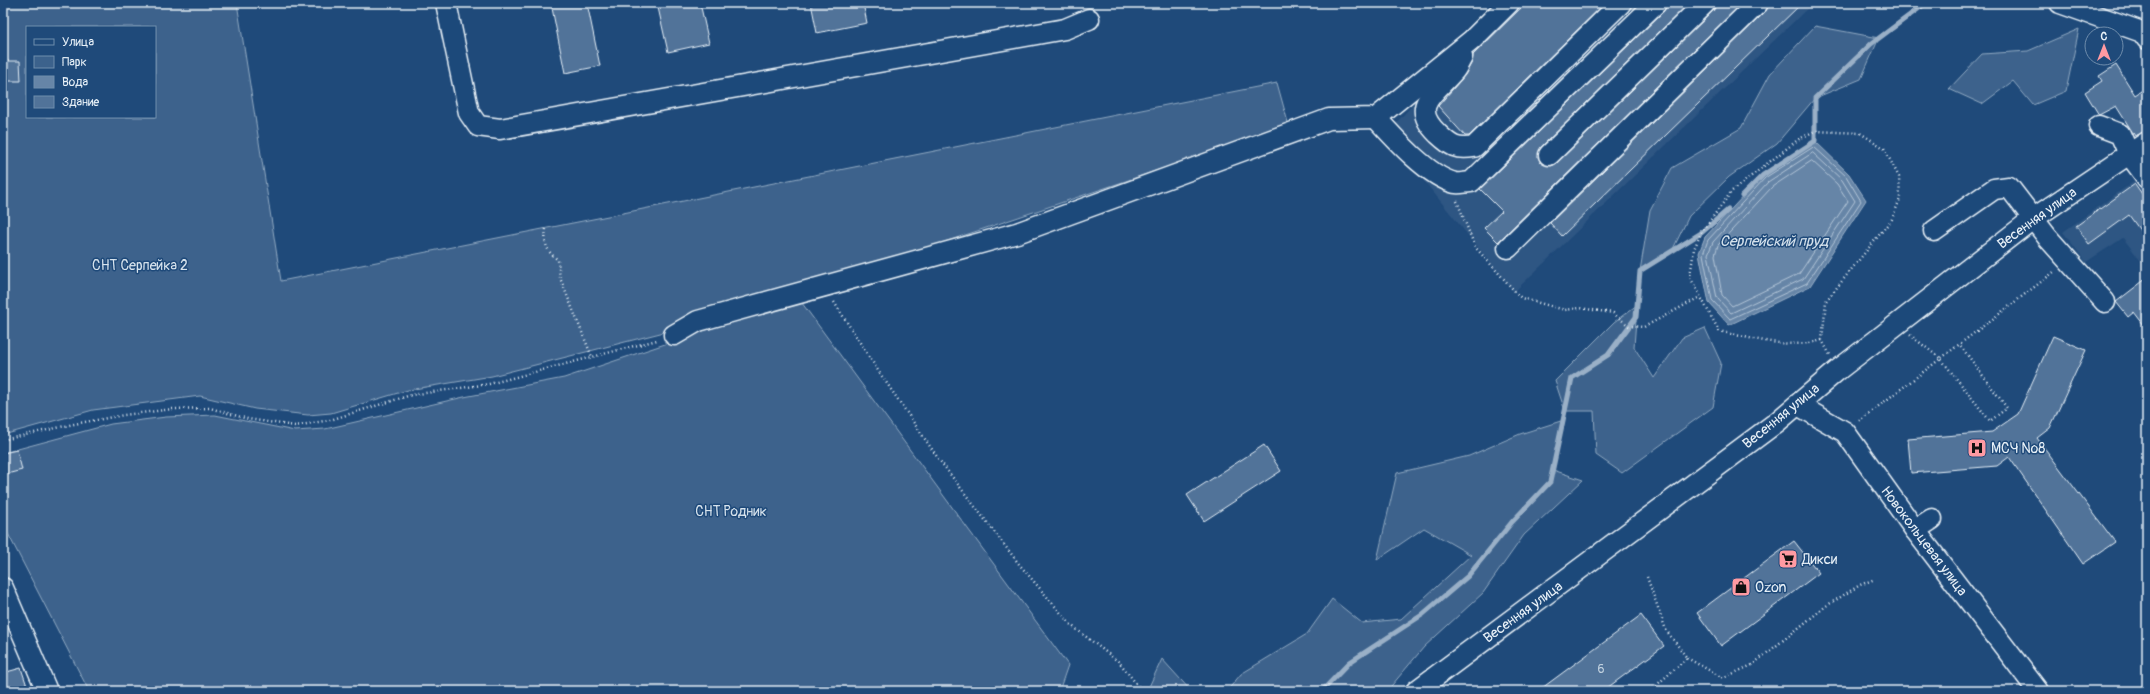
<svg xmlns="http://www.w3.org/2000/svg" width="2150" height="694" viewBox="0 0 2150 694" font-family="Pangolin,sans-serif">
<rect width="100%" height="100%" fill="#1f4a7a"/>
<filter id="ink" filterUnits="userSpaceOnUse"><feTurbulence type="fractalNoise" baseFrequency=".025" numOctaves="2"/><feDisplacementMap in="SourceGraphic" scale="8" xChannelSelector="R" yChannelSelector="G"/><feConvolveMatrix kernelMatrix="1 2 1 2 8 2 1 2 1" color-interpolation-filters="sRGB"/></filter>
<g filter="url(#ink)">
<g fill="#2e5683">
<polygon points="1510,3 1813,3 1514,292 1386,134 1472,40"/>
<polygon points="2147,172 2147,269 2123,238 2086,262 2063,232"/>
</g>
<g fill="#3c628c" stroke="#92aac2" fill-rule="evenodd">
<path d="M3 3H237L281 281 1277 83 1289 126 885 262 672 330 492 376 408 390 331 413 308 415 255 409 200 396 93 410 3 435ZM27 27H155V117H27Z"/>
<polygon points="1815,26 1879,38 1861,79 1815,98 1777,143 1729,177 1689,216 1672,251 1640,271 1650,210 1672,168 1741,128 1770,74"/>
<polygon points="2079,29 2066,91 2033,105 2013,81 1982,104 1949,89 1982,54 2028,51"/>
<polygon points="799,299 1068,665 1059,691 89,691 3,524 3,453 111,424 166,417 215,415 295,431 325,429 464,397 564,378"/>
<polygon points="1637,305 1634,347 1654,378 1682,338 1705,328 1721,363 1713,407 1622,473 1596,455 1594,411 1565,411 1555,381 1614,322"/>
<polygon points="1564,420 1553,470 1583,480 1524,535 1483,593 1424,647 1387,691 1227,691 1241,674 1307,634 1332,599 1362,623 1401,619 1471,555 1424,528 1377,560 1397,473 1469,456 1520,434"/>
<polygon points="1162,659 1191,691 1147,691"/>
</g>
<polygon fill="#6685a7" stroke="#9ab0c7" points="1815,141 1849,174 1866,200 1810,286 1729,325 1709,303 1699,253 1705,237 1763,175"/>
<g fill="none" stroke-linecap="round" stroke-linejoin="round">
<g stroke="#b4c6d8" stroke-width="1">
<polygon points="1814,147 1846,176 1861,201 1807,283 1730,319 1712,300 1703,254 1708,240 1765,178"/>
<polygon points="1813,153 1842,180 1855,201 1803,279 1731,313 1717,298 1708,254 1713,242 1768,182"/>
<polygon points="1812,161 1837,184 1848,201 1799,274 1732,306 1722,295 1715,255 1718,245 1772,187"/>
</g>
<g stroke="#9ab0c7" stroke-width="5">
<polyline points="1742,196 1763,175 1815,141 1815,98 1871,44 1926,3"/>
<polyline points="1322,691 1350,662 1422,615 1468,576 1512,522 1550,482 1572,378 1608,355 1636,317 1640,271 1701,233 1728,210"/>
</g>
</g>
<g fill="#517399" stroke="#e8f1f8">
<polygon points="551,3 587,3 600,66 565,73"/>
<polygon points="657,3 700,3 709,43 668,52"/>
<polygon points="811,3 863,3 867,23 817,33"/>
<polygon points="1526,3 1605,3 1469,136 1465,136 1438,106 1465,75 1472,62 1473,55"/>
<polygon points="1667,3 1689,3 1541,147 1538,157 1541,163 1551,166 1557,163 1713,11 1716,3 1742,3 1498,242 1484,228 1502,211 1480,189 1664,11"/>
<polygon points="1769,3 1802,3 1562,236 1550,223 1766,11"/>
<polygon points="3,61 20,61 21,81 3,81"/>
<polygon points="2116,65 2135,95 2147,87 2147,131 2135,136 2116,106 2099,115 2085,92 2102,81 2099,76"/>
<polygon points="2135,184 2147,201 2147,240 2129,215 2089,244 2076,226"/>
<polygon points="2147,278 2147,329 2134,312 2128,317 2116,302"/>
<polygon points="2053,336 2086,350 2050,428 2037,438 2115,542 2083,564 2009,457 1997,466 1911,473 1908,439 1992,432 2018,414"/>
<polygon points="1264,445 1281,471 1204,521 1187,495"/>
<polygon points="17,450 22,470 3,475 3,453"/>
<polygon points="1794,541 1819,573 1721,646 1697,613"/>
<polygon points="1641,615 1664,646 1603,691 1538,691"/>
<polygon points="21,668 27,686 12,691 3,691 3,673"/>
</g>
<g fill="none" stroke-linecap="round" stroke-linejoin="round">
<g stroke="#e8f1f8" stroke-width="23">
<g id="minor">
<polyline points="446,3 469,113 478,126 500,129 1065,29 1089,19"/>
<polyline points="2060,3 2142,32 2147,39"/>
<path d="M1462 57C1459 62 1457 68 1453 72 1434 94 1409 106 1438 134 1451 146 1456 150 1474 147L1621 3"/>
<path d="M1376 118C1394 138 1429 177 1455 183 1460 184 1466 182 1471 182L1656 3"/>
<polyline points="2099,126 2120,134 2129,154 2147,178"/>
<polyline points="1549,155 1705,3"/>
<polyline points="1934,231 1994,189 2009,187 2048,238 2105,302"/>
<polyline points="1508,248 1758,3"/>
<polyline points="674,335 698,321 1017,233 1329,119 1376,118 1472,40 1509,3"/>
<polyline points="1798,405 1845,432 1915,530 2038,691"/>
<polyline points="1915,530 1932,519"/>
<polyline points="3,588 47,691"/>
<polyline points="1416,691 1777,422 1838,370 2034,218 2147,142"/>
</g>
</g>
<g stroke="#e8f1f8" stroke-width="2.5" stroke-dasharray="1 3" stroke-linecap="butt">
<polyline points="1457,201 1475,247 1521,298 1565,310 1580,308 1613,313 1629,326 1644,327 1700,297"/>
<path d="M546 229C544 243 546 251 558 260L560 278 592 357"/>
<polyline points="834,302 877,369 940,461 1019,564 1071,625 1120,663 1142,691"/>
<polyline points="1910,335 1941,359 1990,421 2007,408 1960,345"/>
<path d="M1822 340C1792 350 1749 338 1719 331L1690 277 1694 249 1701 233 1732 191 1799 139 1815 131 1860 133 1884 148 1899 177 1900 199 1892 219 1826 301 1822 340 1830 355"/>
<polyline points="1859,421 2054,272"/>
<polyline points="3,440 74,424 124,415 173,409 210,408 248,419 295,426 330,420 411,395 489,384 657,340"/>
<polyline points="1647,577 1666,630 1687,658 1650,691"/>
<polyline points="1687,658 1723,678 1752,665 1826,606 1860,585 1875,579"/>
</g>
<use href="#minor" stroke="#1f4a7a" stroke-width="20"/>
</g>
</g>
<defs>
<g id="hospital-square" transform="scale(1)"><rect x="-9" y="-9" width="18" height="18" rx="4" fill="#ff9aa2" stroke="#1f4a7a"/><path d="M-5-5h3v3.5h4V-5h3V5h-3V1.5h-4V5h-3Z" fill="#111"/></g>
<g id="supermarket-square" transform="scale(1)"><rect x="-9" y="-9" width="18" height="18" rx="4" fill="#ff9aa2" stroke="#1f4a7a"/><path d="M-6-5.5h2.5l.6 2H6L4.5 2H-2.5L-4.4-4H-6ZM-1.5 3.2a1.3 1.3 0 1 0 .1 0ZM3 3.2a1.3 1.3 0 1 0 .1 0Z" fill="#111"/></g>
<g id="shop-square" transform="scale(1)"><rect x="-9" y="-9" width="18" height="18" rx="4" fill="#ff9aa2" stroke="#1f4a7a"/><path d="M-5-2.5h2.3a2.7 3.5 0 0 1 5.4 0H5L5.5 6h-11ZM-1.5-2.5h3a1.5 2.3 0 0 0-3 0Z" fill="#111"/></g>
</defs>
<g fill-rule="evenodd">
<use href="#hospital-square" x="1977" y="448"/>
<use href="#supermarket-square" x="1788" y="559"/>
<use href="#shop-square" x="1741" y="587"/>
</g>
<g text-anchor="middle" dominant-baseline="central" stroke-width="3" stroke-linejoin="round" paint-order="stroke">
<g font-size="12" fill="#c2d2e0">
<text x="1601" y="669">6</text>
</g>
<g font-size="14" fill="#e8f1f8" stroke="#1f4a7a">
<text transform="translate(2037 218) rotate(-36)">Весенняя улица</text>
<text transform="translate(1781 416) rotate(-39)">Весенняя улица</text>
<text transform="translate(1924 541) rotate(53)">Новокольцевая улица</text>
<text transform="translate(1523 612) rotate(-36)">Весенняя улица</text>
</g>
<g font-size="14" fill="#d7e3ed" stroke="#1f4a7a">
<text x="140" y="265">СНТ Серпейка 2</text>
<text x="731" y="511">СНТ Родник</text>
</g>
<g font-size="14" fill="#e8f1f8" stroke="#1f4a7a" text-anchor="start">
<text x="1991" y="448">МСЧ №8</text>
<text x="1802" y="559">Дикси</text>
<text x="1755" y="587">Ozon</text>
</g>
<g font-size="15" font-style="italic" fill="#d4e1ec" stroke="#1f4a7a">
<text x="1774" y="241">Серпейский пруд</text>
</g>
</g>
<rect width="2150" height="694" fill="none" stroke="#1f4a7a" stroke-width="16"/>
<rect x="8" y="8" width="2134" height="678" fill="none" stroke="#e8f1f8" stroke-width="1.5" filter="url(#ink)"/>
<rect x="26" y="26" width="130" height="92" fill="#1f4a7a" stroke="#6f8dac"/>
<rect x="34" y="39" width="20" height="6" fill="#1f4a7a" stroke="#6f8dac"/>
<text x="62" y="46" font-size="12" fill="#e8f1f8">Улица</text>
<rect x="34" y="56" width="20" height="12" fill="#3c628c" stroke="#6f8dac"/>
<text x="62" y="66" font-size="12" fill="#e8f1f8">Парк</text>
<rect x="34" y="76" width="20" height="12" fill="#6685a7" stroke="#6f8dac"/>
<text x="62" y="86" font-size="12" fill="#e8f1f8">Вода</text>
<rect x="34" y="96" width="20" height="12" fill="#517399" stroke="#6f8dac"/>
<text x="62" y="106" font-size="12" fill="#e8f1f8">Здание</text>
<g transform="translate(2104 46)"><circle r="19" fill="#1f4a7a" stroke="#6f8dac"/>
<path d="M0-3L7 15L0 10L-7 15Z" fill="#ff9aa2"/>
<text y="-6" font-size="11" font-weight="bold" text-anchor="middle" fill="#e8f1f8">С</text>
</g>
</svg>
